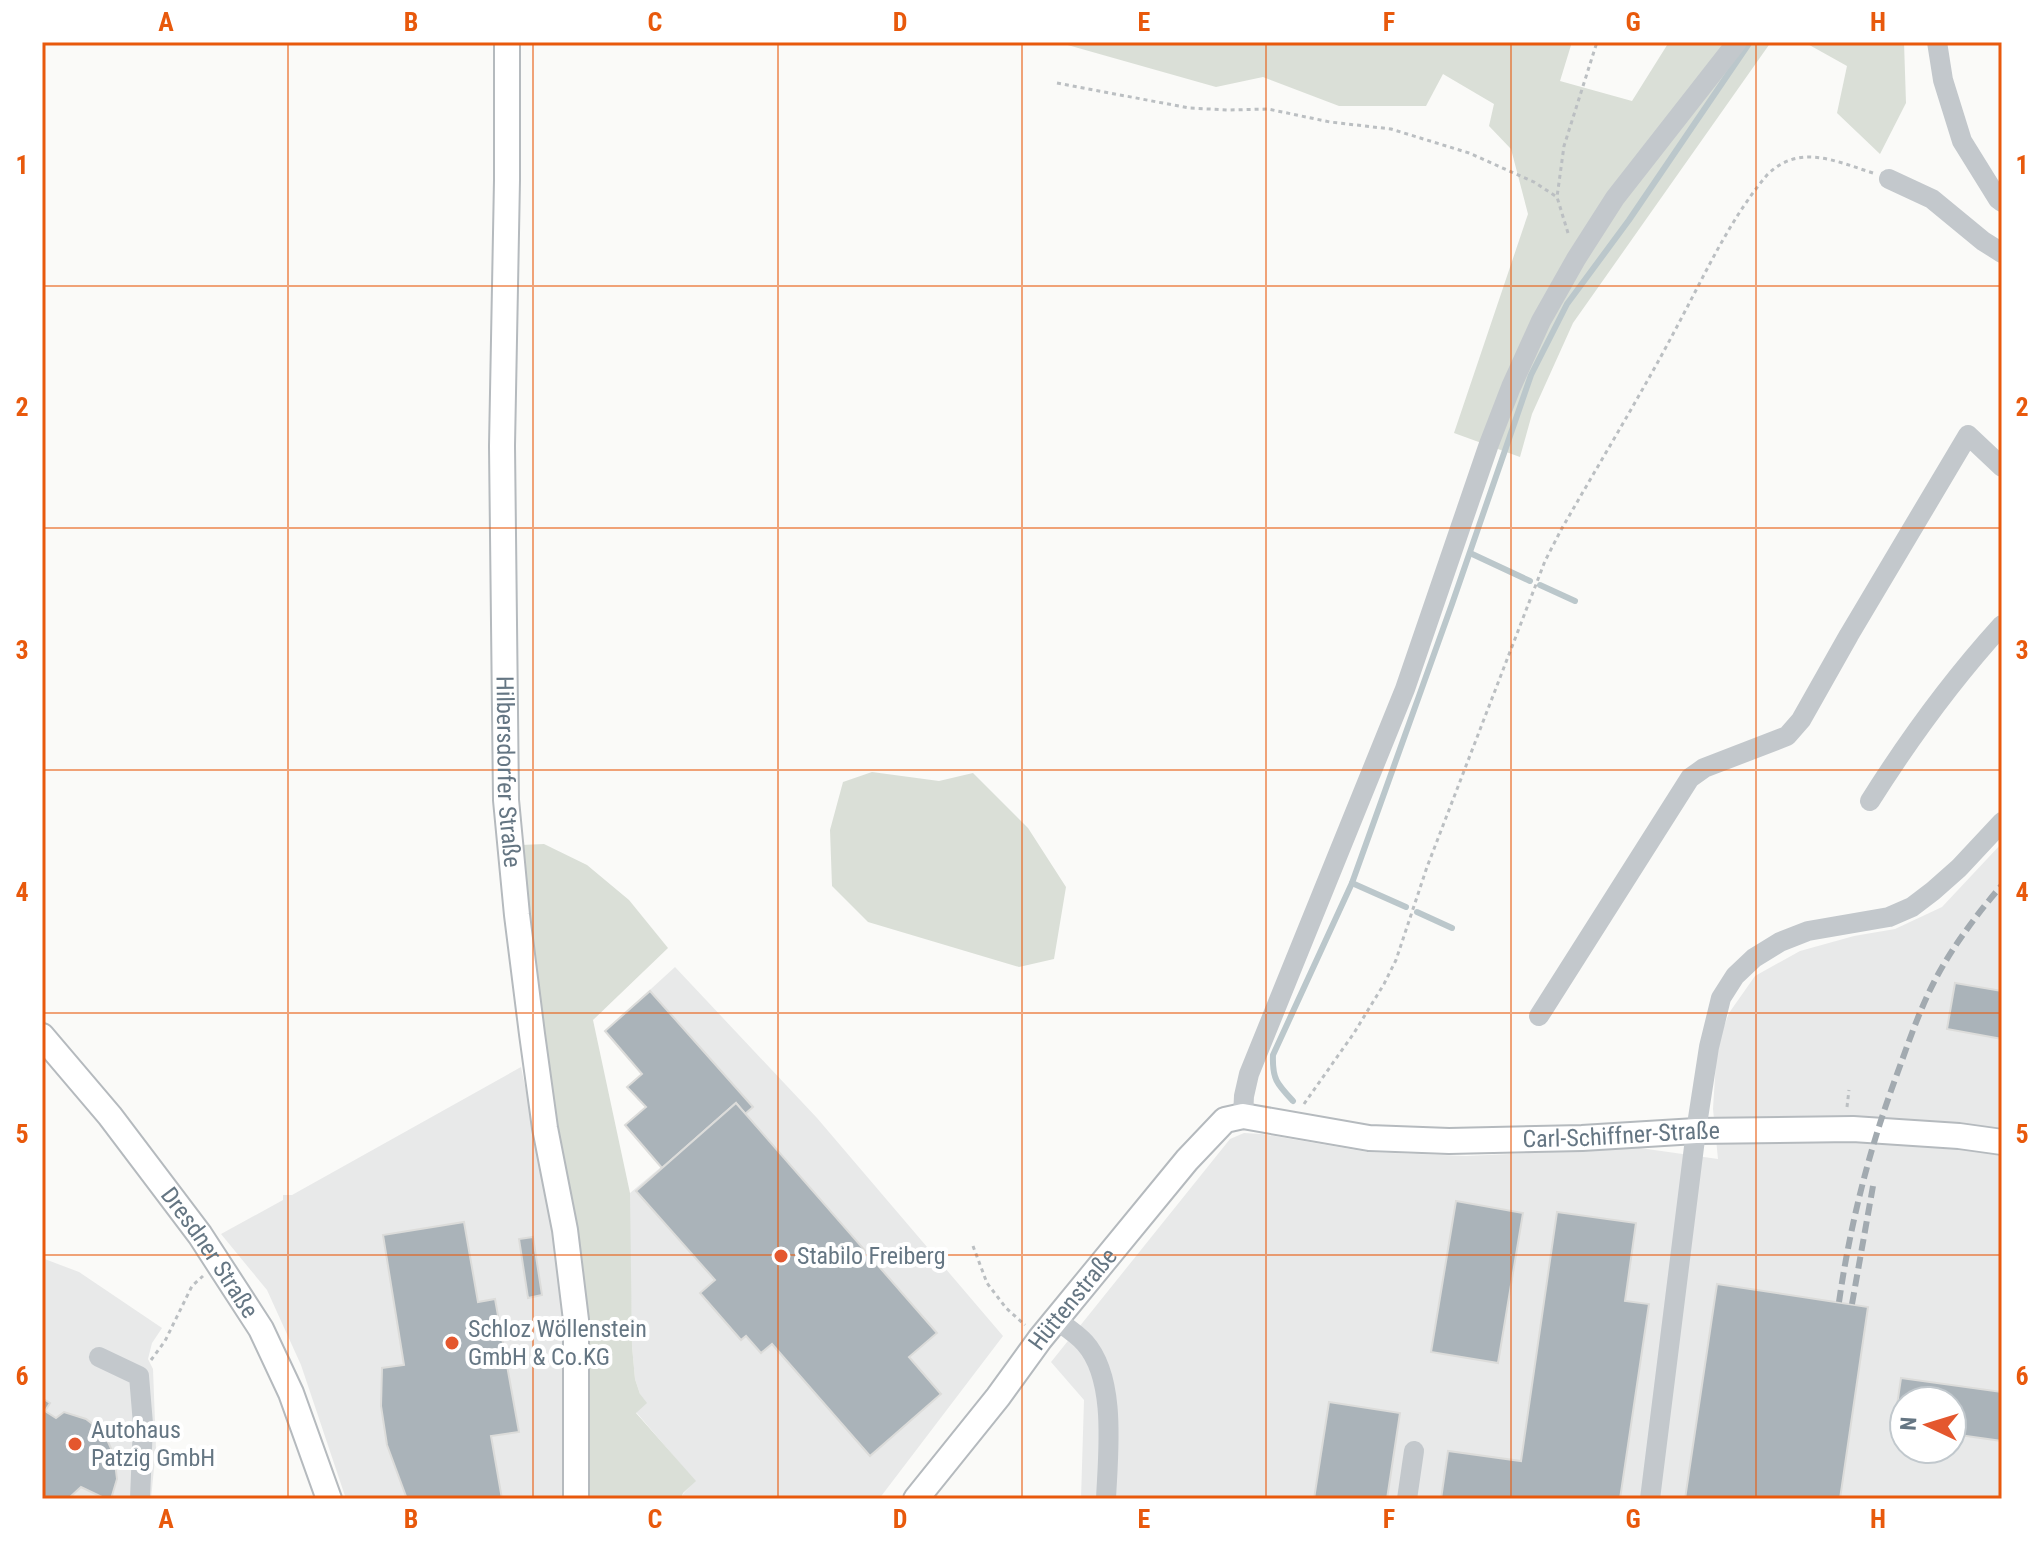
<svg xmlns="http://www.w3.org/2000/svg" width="2044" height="1541" viewBox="0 0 2044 1541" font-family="'Roboto Condensed',sans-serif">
<rect width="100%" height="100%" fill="#fafaf8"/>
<g fill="#e8e9e9" fill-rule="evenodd">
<path d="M2002 843V1499H1081L1084 1400 1051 1362 1230 1139 1244 1133 1262 1134 1367 1152 1466 1156 1640 1148 1718 1159 1713 1109 1717 1044 1729 1013 1755 976 1800 951 1854 936 1895 929 1942 907ZM1904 1401H1952V1449H1904Z"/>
<polygon points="675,967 817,1118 1003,1336 879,1499 681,1499 683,1494 695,1481 636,1412 640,1394 635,1379 632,1346 629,1198 630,1193 661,1167 625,1125 646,1107 627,1087 642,1074 605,1031"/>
<polygon points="521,1067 550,1206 562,1305 570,1499 346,1499 301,1365 267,1290 221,1234 283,1200 283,1195 292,1195"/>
<polygon points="42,1258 79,1272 162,1328 152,1343 148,1359 153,1369 156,1448 151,1499 42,1499"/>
</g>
<g fill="#dadfd7">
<polygon points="1057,42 1572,42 1560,81 1632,101 1669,42 1771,42 1573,323 1532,414 1520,457 1454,433 1528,214 1511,149 1489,126 1494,104 1443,74 1426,106 1339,106 1263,77 1216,87"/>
<polygon points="1804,42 1904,42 1906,103 1880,154 1837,113 1847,66"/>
<polygon points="872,772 939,781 973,773 1028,828 1066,887 1054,959 1019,967 868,922 832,886 830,830 843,782"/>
<polygon points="544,844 587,865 629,900 668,948 593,1020 630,1193 632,1346 635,1379 640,1394 647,1403 636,1413 696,1481 683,1493 681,1499 589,1499 587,1328 582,1258 544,1048 521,845"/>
</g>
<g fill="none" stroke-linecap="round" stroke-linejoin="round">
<g stroke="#bbc7cb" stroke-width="6">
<polyline points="1470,553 1530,581"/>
<polyline points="1540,585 1575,601"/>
<polyline points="1352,883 1406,907"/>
<polyline points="1417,912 1452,928"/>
<path d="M1293 1101C1277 1084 1272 1079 1273 1055L1352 883 1452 604 1531 375 1567 304 1629 220 1750 42"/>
</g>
</g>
<g fill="#aab3b9" stroke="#dcdcda" stroke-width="2">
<polygon points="1955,983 2002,991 2002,1039 1947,1029"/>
<polygon points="650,991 753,1107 745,1114 736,1103 662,1168 625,1125 646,1107 627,1087 642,1074 605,1031"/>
<polygon points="736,1103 937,1333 909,1357 941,1394 870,1456 772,1344 761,1353 746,1336 741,1340 700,1293 715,1280 636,1191"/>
<polygon points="1456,1201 1523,1213 1498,1363 1431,1352"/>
<polygon points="1557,1212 1636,1223 1625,1301 1649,1304 1620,1499 1441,1499 1448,1451 1521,1461"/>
<polygon points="464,1222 478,1302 495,1299 519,1432 491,1436 502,1499 407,1499 387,1445 381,1406 382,1368 404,1365 383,1235"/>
<polygon points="533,1237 542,1295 528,1298 519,1239"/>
<polygon points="1717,1284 1868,1307 1840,1499 1685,1499"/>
<polygon points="1901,1378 2002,1392 2002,1441 1952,1434 1952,1401 1904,1401 1904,1427 1894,1426"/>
<polygon points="42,1398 50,1403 45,1411 56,1418 64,1412 86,1419 104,1433 114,1455 117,1479 111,1499 106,1499 81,1487 68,1499 44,1497 42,1494"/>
<polygon points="1329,1402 1400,1413 1387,1499 1314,1499"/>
</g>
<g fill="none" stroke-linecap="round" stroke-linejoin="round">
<g stroke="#b5babe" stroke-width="28">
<g id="major">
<path id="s1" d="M507 42V180L502 446 506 800 517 915 532 1034 545 1128 565 1230 576 1320V1499"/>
<path id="s2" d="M42 1036 110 1116 200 1235 261 1329 291 1393 329 1499"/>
<path id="s3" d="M916 1499 998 1397 1040 1339 1187 1160 1225 1120 1243 1116 1369 1138 1449 1141 1582 1138 1696 1131 1853 1129 1959 1136 2002 1142"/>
</g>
</g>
<g stroke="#bbbfc2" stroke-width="3" stroke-dasharray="4 4" stroke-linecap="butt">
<polyline points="1057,83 1189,108 1229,110 1268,109 1330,122 1391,129 1469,153 1534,182 1557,197"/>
<polyline points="1568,233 1557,197 1564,146 1597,42"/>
<path d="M1304 1104 1354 1033 1384 984 1396 960 1427 867 1545 561 1561 530C1601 460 1644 390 1682 317 1708 268 1731 218 1767 175 1799 143 1835 161 1873 173"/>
<polyline points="1847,1107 1849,1090"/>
<polyline points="973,1246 987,1283 1006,1308 1025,1325"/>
<polyline points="151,1360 165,1341 192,1286 203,1276"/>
</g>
<g stroke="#c3c8cc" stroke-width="20">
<polyline points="1937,42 1943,80 1962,141 1998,199 2002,202"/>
<polyline points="1889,179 1932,199 1983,241 2002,253"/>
<path d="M1870 801C1909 739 1952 680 2002 625"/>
<polyline points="1539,1016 1690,778 1704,768 1787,736 1801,720 1849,635 1968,435 2002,467"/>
<polyline points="1243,1116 1244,1096 1249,1074 1405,689 1489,444 1511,387 1541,321 1576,259 1615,198 1737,42"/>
<path d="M1056 1320C1066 1327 1077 1334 1085 1343 1117 1379 1108 1454 1106 1499"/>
<polyline points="99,1357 139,1376 143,1424 140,1499"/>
<polyline points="1407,1499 1414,1451"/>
<polyline points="1650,1499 1696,1131 1709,1047 1721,998 1735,976 1754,958 1780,942 1808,931 1889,917 1912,907 1933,891 1959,868 2002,822"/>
</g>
<use href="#major" stroke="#fff" stroke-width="24"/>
<g stroke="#a2aab0" stroke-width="6" stroke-dasharray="12 6" stroke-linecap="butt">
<path d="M1839 1302C1850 1225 1869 1150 1896 1077 1908 1044 1919 1011 1935 980 1953 946 1977 914 2002 885"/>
<polyline points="1852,1304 1873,1186"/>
</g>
</g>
<path fill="none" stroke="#e8590c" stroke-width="2" stroke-opacity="0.55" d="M288 42V1499M533 42V1499M778 42V1499M1022 42V1499M1266 42V1499M1511 42V1499M1756 42V1499M42 286H2002M42 528H2002M42 770H2002M42 1013H2002M42 1255H2002"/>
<g fill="#e4572e" stroke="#fff" stroke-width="3">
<circle cx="781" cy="1256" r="8"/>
<circle cx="452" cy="1343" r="8"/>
<circle cx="75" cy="1444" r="8"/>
</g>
<g text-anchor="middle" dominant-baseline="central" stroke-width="8" stroke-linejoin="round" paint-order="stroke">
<g font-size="24" fill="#657683" stroke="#fff">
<text stroke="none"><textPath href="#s1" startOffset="730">Hilbersdorfer Straße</textPath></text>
<text stroke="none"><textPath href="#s3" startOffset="888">Carl-Schiffner-Straße</textPath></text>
<text stroke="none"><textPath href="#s2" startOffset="274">Dresdner Straße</textPath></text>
<text stroke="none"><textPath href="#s3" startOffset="254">Hüttenstraße</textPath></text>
</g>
<g font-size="24" fill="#657683" stroke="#fff" text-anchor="start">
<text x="797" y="1256">Stabilo Freiberg</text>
<text x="468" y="1329">Schloz Wöllenstein<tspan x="468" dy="28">GmbH &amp; Co.KG</tspan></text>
<text x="91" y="1430">Autohaus<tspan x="91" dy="28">Patzig GmbH</tspan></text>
</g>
</g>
<rect width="2044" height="1541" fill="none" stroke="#ffffff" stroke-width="88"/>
<g transform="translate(1928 1425) rotate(274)"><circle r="38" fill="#ffffff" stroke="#c1c8cd" stroke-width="2"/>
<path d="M0-6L14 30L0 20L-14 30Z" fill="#e4572e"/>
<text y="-12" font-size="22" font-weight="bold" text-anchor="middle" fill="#657683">N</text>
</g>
<rect x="44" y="44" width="1956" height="1453" fill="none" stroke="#e8590c" stroke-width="3"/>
<g font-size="26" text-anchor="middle" font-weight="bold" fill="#e8590c">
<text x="166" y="31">A</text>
<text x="411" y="31">B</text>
<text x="655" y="31">C</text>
<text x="900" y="31">D</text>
<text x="1144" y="31">E</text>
<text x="1389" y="31">F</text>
<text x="1633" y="31">G</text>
<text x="1878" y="31">H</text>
<text x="22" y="174">1</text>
<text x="2022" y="174">1</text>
<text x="22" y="416">2</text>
<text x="2022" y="416">2</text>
<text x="22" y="659">3</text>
<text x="2022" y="659">3</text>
<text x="22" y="901">4</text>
<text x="2022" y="901">4</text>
<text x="22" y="1143">5</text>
<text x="2022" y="1143">5</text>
<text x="22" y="1385">6</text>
<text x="2022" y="1385">6</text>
<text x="166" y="1528">A</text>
<text x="411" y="1528">B</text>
<text x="655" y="1528">C</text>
<text x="900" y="1528">D</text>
<text x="1144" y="1528">E</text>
<text x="1389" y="1528">F</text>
<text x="1633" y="1528">G</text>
<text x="1878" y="1528">H</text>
</g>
</svg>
